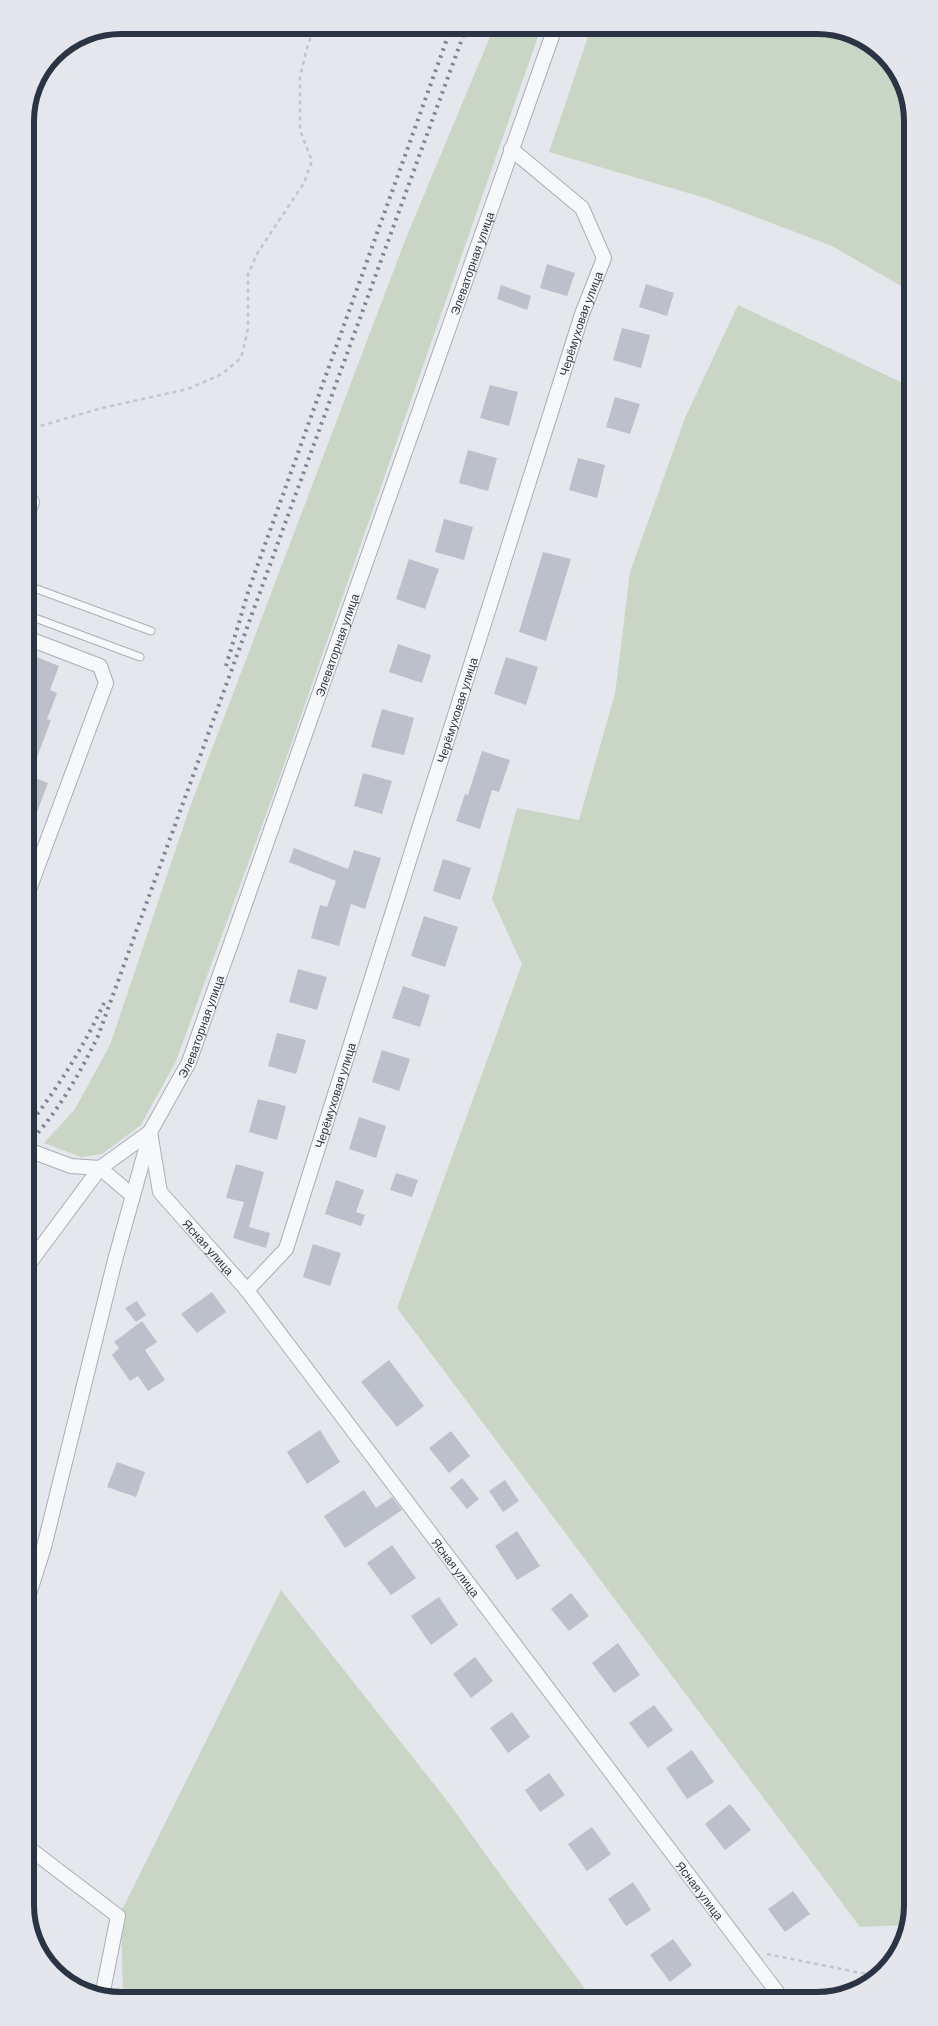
<svg xmlns="http://www.w3.org/2000/svg" width="938" height="2026" viewBox="0 0 938 2026" font-family="Barlow,sans-serif">
<rect width="100%" height="100%" fill="#e4e7ec"/>
<g fill="#c9d6c5">
<polygon points="495,25 542,25 280,776 176,1061 141,1125 102,1154 81,1157 44,1143 75,1109 110,1045 190,807 406,238"/>
<polygon points="592,25 824,25 875,45 908,90 908,290 832,246 705,198 549,152"/>
<polygon points="738,305 909,386 913,1905 906,1925 860,1927 397,1308 522,964 492,899 517,808 579,820 615,694 630,572 685,418"/>
<polygon points="281,1590 448,1802 518,1899 592,1998 125,2001 123,1999 121,1912"/>
</g>
<g fill="#bbc0ca">
<polygon points="547,264 575,273 567,296 540,288"/>
<polygon points="646,284 674,293 667,316 639,307"/>
<polygon points="501,285 531,296 527,310 497,299"/>
<polygon points="622,328 650,335 641,368 613,360"/>
<polygon points="490,385 518,392 509,426 480,418"/>
<polygon points="615,397 640,404 630,434 606,427"/>
<polygon points="468,450 497,458 488,491 459,483"/>
<polygon points="578,458 605,465 597,498 569,490"/>
<polygon points="444,519 473,527 464,560 435,552"/>
<polygon points="543,552 571,559 546,641 519,632"/>
<polygon points="409,559 439,569 425,609 396,599"/>
<polygon points="398,644 431,655 422,683 389,672"/>
<polygon points="32,655 59,666 50,690 57,693 47,719 51,720 30,776 48,783 28,836 27,670"/>
<polygon points="506,657 538,667 526,705 494,694"/>
<polygon points="382,709 414,718 404,755 371,747"/>
<polygon points="482,751 510,760 499,792 492,790 480,829 456,821 465,794 468,795"/>
<polygon points="363,773 392,781 382,814 354,806"/>
<polygon points="294,848 348,869 354,850 381,858 365,909 351,904 339,946 311,938 320,905 327,907 336,881 289,862"/>
<polygon points="443,859 471,868 460,900 433,891"/>
<polygon points="424,916 458,927 445,967 411,956"/>
<polygon points="298,969 327,977 317,1010 289,1002"/>
<polygon points="403,986 430,995 420,1027 392,1018"/>
<polygon points="277,1033 306,1040 296,1074 268,1066"/>
<polygon points="382,1050 410,1059 399,1091 372,1082"/>
<polygon points="258,1099 286,1106 277,1140 249,1132"/>
<polygon points="359,1117 386,1126 376,1158 349,1149"/>
<polygon points="236,1164 264,1172 249,1227 270,1233 266,1248 233,1238 244,1202 226,1198"/>
<polygon points="396,1173 418,1180 412,1197 390,1190"/>
<polygon points="336,1180 364,1190 356,1212 365,1215 361,1226 325,1214"/>
<polygon points="313,1244 341,1253 330,1286 303,1277"/>
<polygon points="212,1292 226,1312 197,1333 181,1314"/>
<polygon points="137,1301 146,1315 136,1322 125,1308"/>
<polygon points="142,1321 157,1342 145,1350 165,1380 148,1391 138,1376 130,1381 112,1355 119,1348 114,1342"/>
<polygon points="389,1360 424,1406 397,1427 361,1382"/>
<polygon points="320,1430 340,1462 307,1484 287,1452"/>
<polygon points="451,1431 470,1456 449,1473 429,1448"/>
<polygon points="117,1462 145,1472 136,1497 107,1487"/>
<polygon points="462,1478 479,1499 467,1509 450,1488"/>
<polygon points="505,1480 519,1501 503,1512 489,1491"/>
<polygon points="364,1490 376,1508 392,1497 402,1510 345,1548 324,1516"/>
<polygon points="517,1531 540,1566 517,1580 495,1546"/>
<polygon points="392,1545 416,1578 391,1595 367,1563"/>
<polygon points="571,1593 589,1616 569,1631 551,1609"/>
<polygon points="439,1597 458,1625 431,1645 411,1616"/>
<polygon points="618,1643 640,1675 614,1693 592,1663"/>
<polygon points="475,1657 493,1681 471,1698 453,1674"/>
<polygon points="654,1705 673,1730 648,1748 629,1723"/>
<polygon points="512,1712 530,1737 508,1753 490,1728"/>
<polygon points="692,1750 714,1782 687,1799 666,1768"/>
<polygon points="549,1773 565,1795 540,1812 525,1790"/>
<polygon points="730,1804 751,1830 725,1850 705,1824"/>
<polygon points="592,1827 611,1854 587,1871 568,1844"/>
<polygon points="633,1882 651,1910 626,1926 608,1899"/>
<polygon points="793,1891 810,1914 785,1932 768,1909"/>
<polygon points="673,1939 692,1965 670,1982 650,1955"/>
</g>
<g fill="none" stroke-linecap="round" stroke-linejoin="round">
<g stroke="#a9aeb7" stroke-width="9">
<g id="lane">
<polyline points="26,585 151,631"/>
<polyline points="27,615 140,657"/>
</g>
</g>
<g stroke="#a9aeb7" stroke-width="16">
<g id="street">
<polyline points="26,500 32,502 26,519"/>
<polyline points="27,638 100,666 106,683 27,895"/>
<path id="s1" d="M150 1132 160 1192 246 1289 780 1996"/>
<path id="s2" d="M28 1150 71 1166 100 1168 150 1132 189 1062 556 25"/>
<polyline points="28,1265 100,1168 133,1196"/>
<path id="s3" d="M246 1289 252 1285 286 1249 582 314 604 258 582 208 511 149"/>
<polyline points="29,1594 44,1547 115,1260 149,1138"/>
<polyline points="30,1849 118,1916 102,1996"/>
</g>
</g>
<g stroke="#c2c5cb" stroke-width="2.5" stroke-dasharray="4 4" stroke-linecap="butt">
<polyline points="26,432 40,426 102,408 188,389 222,374 241,358 248,329 248,274 258,252 304,183 312,161 300,130 300,77 308,44 316,25"/>
<polyline points="767,1954 876,1976"/>
</g>
<use href="#lane" stroke="#f7f8fa" stroke-width="7"/>
<use href="#street" stroke="#f7f8fa" stroke-width="14"/>
<g stroke="#7d8696" stroke-width="4" stroke-dasharray="2.5 5" stroke-linecap="butt">
<polyline points="226,666 249,589 452,25"/>
<path d="M28 1126C58 1088 84 1046 104 1003"/>
<path d="M28 1144C58 1112 79 1075 98 1036L467 25"/>
</g>
</g>
<g text-anchor="middle" dominant-baseline="central" stroke-width="5" stroke-linejoin="round" paint-order="stroke">
<g font-size="12" fill="#2b3445" stroke="#f4f6f9">
<text stroke="none"><textPath href="#s2" startOffset="1064">Элеваторная улица</textPath></text>
<text stroke="none"><textPath href="#s3" startOffset="1028">Черёмуховая улица</textPath></text>
<text stroke="none"><textPath href="#s2" startOffset="659">Элеваторная улица</textPath></text>
<text stroke="none"><textPath href="#s3" startOffset="622">Черёмуховая улица</textPath></text>
<text stroke="none"><textPath href="#s2" startOffset="254">Элеваторная улица</textPath></text>
<text stroke="none"><textPath href="#s3" startOffset="218">Черёмуховая улица</textPath></text>
<text stroke="none"><textPath href="#s1" startOffset="134">Ясная улица</textPath></text>
<text stroke="none"><textPath href="#s1" startOffset="539">Ясная улица</textPath></text>
<text stroke="none"><textPath href="#s1" startOffset="944">Ясная улица</textPath></text>
</g>
</g>
<path d="M0 0H938V2026H0ZM121 34H817A87 87 0 0 1 904 121V1905A87 87 0 0 1 817 1992H121A87 87 0 0 1 34 1905V121A87 87 0 0 1 121 34Z" fill="#e4e6eb" fill-rule="evenodd"/>
<path fill="none" stroke="#2b3445" stroke-width="6" d="M121 34H817A87 87 0 0 1 904 121V1905A87 87 0 0 1 817 1992H121A87 87 0 0 1 34 1905V121A87 87 0 0 1 121 34Z"/>
</svg>
